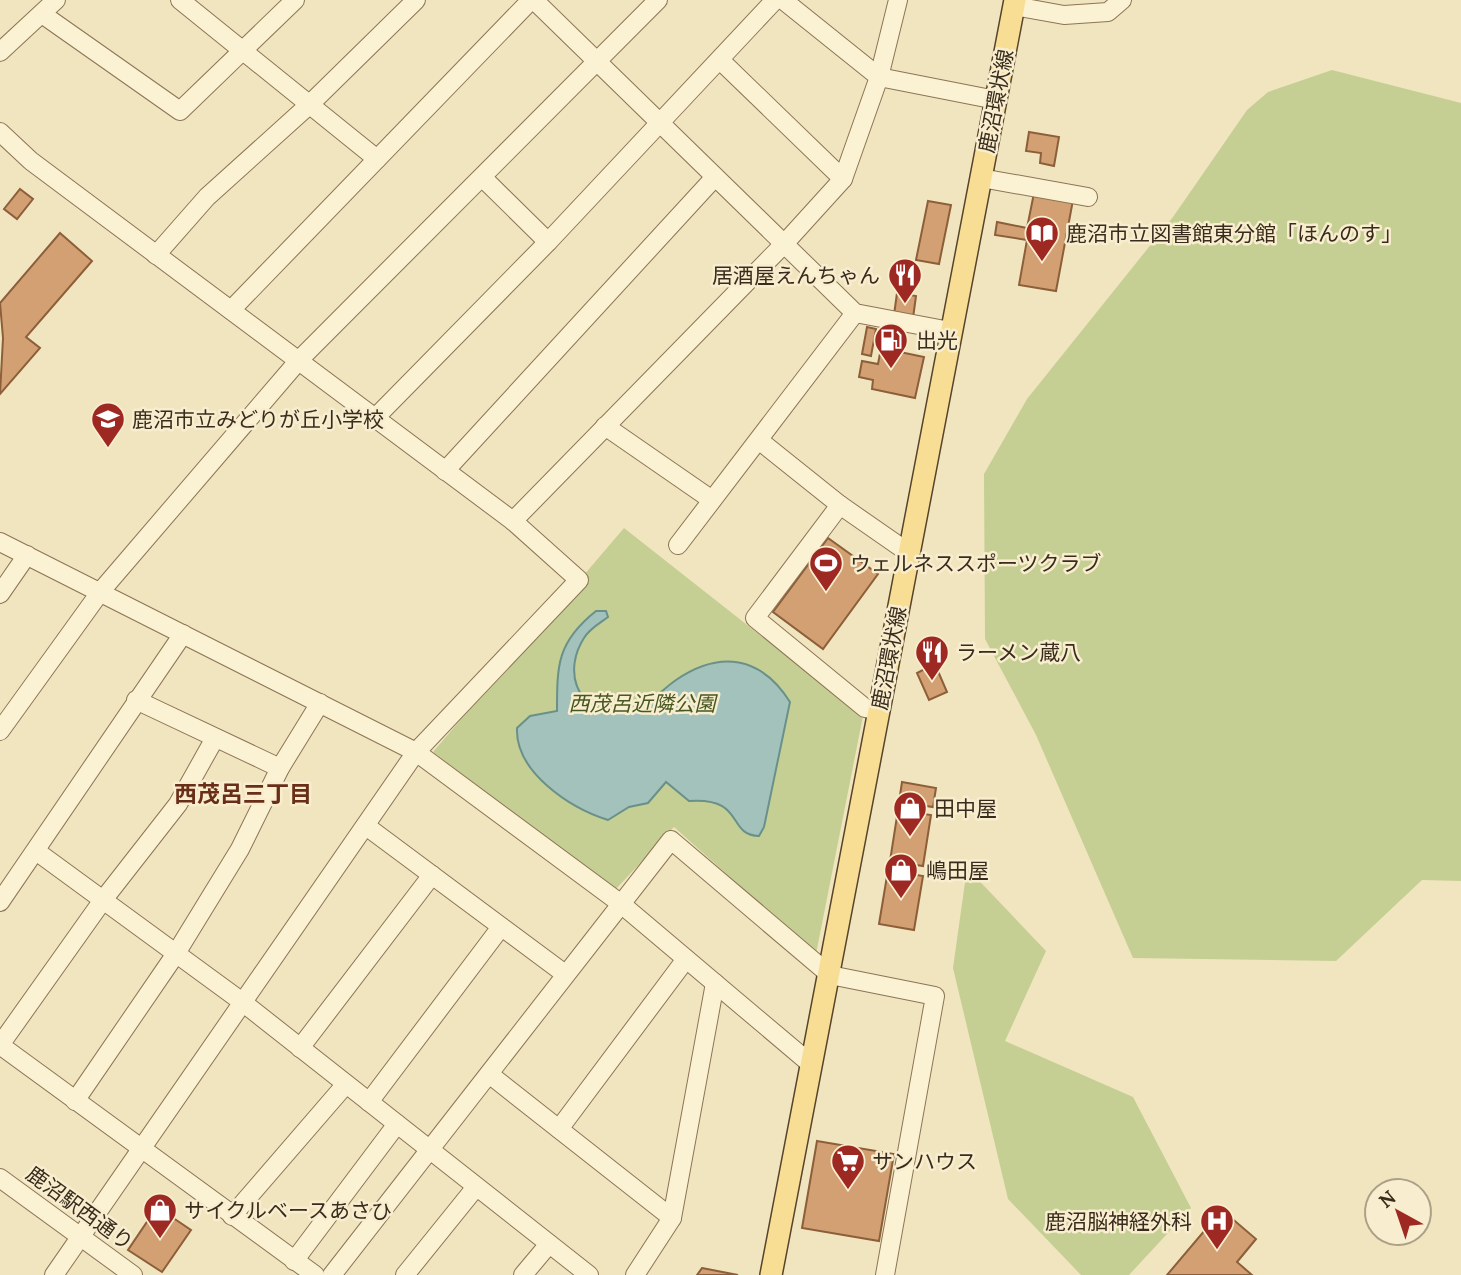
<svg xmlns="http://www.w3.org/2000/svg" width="1461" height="1275" viewBox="0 0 1461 1275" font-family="Lora,'Noto Sans JP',serif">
<rect width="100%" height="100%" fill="#f1e5bf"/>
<g fill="#c5cf93">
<polygon points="1332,70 1461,103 1461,881 1422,880 1336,961 1133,958 1036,735 985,639 984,474 1027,399 1173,217 1247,110 1268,92"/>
<polygon points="624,528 863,716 816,954 674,827 615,890 433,752"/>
<polygon points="967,868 1046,951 1005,1041 1133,1097 1191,1208 1129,1275 1081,1275 1008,1199 953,968"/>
</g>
<path fill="#a3c2bb" stroke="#699189" stroke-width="2" d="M596 611H606L608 617C600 623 589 629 584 638 564 669 574 710 617 712 644 713 656 694 676 680 720 650 761 656 790 702L764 827 759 836C726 835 746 797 689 801L666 782 648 803 629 807 608 820C570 808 515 772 517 728L530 716 557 711C557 665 557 642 596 611Z"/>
<g fill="#d2a072" stroke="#8c5f3a" stroke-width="2">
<polygon points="1029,132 1059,137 1054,166 1040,163 1041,153 1026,151"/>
<polygon points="20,189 33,199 17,219 4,209"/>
<polygon points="1034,193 1073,200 1056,291 1019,285 1027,240 995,235 997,222 1027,228"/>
<polygon points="928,201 951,205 939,264 916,260"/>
<polygon points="60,233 92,261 26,337 40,348 0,394 3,338 0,303"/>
<polygon points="897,293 916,296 913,318 894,315"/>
<polygon points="867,327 876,329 871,356 862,354"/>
<polygon points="881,348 924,357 915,398 872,389 873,380 859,377 862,361 878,364"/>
<polygon points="828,538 878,574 823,649 773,612"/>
<polygon points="931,655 947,692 929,700 917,673 925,669 921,659"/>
<polygon points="902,782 936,788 933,807 899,802"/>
<polygon points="898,810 931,815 923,866 890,861"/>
<polygon points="888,870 923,876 914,930 879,924"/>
<polygon points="817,1141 894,1154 879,1241 802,1228"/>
<polygon points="157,1207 191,1230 162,1272 128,1250"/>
<polygon points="1222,1210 1256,1239 1237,1262 1252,1275 1167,1275"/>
<polygon points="702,1268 738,1275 697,1275"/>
</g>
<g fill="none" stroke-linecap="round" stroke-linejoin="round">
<g stroke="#8b7556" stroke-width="20">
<g id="minor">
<polyline points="180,0 377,159"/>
<polyline points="534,0 855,313 950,331"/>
<polyline points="783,0 879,77 996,100"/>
<polyline points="1014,6 1064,15 1108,12 1122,0"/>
<polyline points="42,14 180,111 295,0"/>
<polyline points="0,52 56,0"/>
<polyline points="720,60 843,179"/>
<polyline points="0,132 31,161 513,521 579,580 416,752 54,1275"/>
<polyline points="483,178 548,242"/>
<polyline points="981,178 1088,197"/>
<polyline points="156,255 207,197 309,105 416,0"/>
<polyline points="231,310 531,0"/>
<polyline points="375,418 548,242 775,0"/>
<polyline points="605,426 712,500"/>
<polyline points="760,441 840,505 909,553"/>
<polyline points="445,471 715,177"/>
<polyline points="840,505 755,618 865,708 880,711"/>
<polyline points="513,521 784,244 843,179 879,77 898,0"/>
<polyline points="0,542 416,752 620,903 812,1065"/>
<polyline points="678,545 855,313"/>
<polyline points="0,594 27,555"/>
<polyline points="136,700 280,768"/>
<polyline points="0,731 101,591 300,359 658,0"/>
<polyline points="215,738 178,804 103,900 0,1045 315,1275"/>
<polyline points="366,826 565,974"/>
<polyline points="36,851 241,1001 589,1275"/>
<polyline points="0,902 183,634"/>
<polyline points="300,1048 432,875"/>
<polyline points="489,1074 672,1218"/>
<polyline points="75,1101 175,955 240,849 280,768 320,703"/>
<polyline points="369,1102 501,927"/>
<polyline points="559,1129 686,959"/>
<polyline points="0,1178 133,1275"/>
<polyline points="232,1216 346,1084"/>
<polyline points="294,1261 397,1124"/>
<polyline points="332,1275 671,840 830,975 935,996 885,1275"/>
<polyline points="405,1275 476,1187"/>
<polyline points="523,1275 549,1244"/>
<polyline points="635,1275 672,1218 715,983"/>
</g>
</g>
<g stroke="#58432b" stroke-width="24">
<polyline id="major" points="771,1275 1015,0"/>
</g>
<use href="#minor" stroke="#fbf1d3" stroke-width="18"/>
<use href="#major" stroke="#f7de94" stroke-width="21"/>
</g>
<defs>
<g id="library-pin" transform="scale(1.75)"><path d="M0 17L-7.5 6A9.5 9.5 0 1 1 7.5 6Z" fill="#9e2822" stroke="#f8eecf"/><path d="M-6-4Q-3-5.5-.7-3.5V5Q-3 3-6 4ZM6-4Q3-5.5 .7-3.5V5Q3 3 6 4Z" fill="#fff"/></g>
<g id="restaurant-pin" transform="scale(1.75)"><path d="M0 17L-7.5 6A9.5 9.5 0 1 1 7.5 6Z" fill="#9e2822" stroke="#f8eecf"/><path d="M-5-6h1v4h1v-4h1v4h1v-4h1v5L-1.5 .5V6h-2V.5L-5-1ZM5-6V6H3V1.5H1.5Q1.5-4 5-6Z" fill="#fff"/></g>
<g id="fuel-pin" transform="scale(1.75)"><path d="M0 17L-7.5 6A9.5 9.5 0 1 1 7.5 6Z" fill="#9e2822" stroke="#f8eecf"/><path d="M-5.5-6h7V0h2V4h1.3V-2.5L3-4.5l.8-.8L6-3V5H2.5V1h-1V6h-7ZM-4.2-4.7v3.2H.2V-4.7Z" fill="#fff"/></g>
<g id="school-pin" transform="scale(1.75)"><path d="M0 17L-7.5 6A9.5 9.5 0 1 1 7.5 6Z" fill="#9e2822" stroke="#f8eecf"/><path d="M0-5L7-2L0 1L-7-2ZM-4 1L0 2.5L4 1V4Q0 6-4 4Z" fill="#fff"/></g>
<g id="stadium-pin" transform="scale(1.75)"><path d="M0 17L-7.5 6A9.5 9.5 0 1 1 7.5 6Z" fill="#9e2822" stroke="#f8eecf"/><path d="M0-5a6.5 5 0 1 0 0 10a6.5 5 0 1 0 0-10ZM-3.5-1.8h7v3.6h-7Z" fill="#fff"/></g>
<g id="shop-pin" transform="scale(1.75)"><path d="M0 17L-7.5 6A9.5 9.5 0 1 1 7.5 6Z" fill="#9e2822" stroke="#f8eecf"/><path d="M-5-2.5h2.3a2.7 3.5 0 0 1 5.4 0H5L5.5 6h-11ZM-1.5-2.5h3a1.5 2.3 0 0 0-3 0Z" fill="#fff"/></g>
<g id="supermarket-pin" transform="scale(1.75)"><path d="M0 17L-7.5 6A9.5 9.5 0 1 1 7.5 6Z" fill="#9e2822" stroke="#f8eecf"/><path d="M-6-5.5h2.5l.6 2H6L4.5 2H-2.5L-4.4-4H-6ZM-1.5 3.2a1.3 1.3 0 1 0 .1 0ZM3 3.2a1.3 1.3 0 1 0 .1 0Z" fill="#fff"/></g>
<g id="hospital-pin" transform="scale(1.75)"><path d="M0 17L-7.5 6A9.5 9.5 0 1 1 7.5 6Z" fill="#9e2822" stroke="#f8eecf"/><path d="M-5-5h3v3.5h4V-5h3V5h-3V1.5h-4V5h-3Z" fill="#fff"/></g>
</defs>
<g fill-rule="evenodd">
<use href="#library-pin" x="1042" y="233"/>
<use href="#restaurant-pin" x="905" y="275"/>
<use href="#fuel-pin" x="891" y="340"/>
<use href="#school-pin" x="108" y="419"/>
<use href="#stadium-pin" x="826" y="563"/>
<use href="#restaurant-pin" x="932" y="652"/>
<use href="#shop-pin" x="910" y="808"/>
<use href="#shop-pin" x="901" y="870"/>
<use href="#supermarket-pin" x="848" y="1161"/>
<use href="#shop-pin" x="160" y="1210"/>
<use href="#hospital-pin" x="1217" y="1221"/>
</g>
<g text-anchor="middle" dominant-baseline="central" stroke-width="5" stroke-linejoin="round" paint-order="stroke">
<g font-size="21" fill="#392c1c" stroke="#f8eecf">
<text transform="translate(996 101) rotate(-79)">鹿沼環状線</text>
<text transform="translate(889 658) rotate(-79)">鹿沼環状線</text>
<text transform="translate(80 1208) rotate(36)">鹿沼駅西通り</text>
</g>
<g font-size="21" fill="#392c1c" stroke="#f8eecf" text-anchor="start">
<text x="1066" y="233">鹿沼市立図書館東分館「ほんのす」</text>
<text x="880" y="275" text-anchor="end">居酒屋えんちゃん</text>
<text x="916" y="340">出光</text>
<text x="132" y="419">鹿沼市立みどりが丘小学校</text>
<text x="850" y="563">ウェルネススポーツクラブ</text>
<text x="956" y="652">ラーメン蔵八</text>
<text x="934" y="808">田中屋</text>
<text x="926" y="870">嶋田屋</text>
<text x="872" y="1161">サンハウス</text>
<text x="184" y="1210">サイクルベースあさひ</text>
<text x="1192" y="1221" text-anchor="end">鹿沼脳神経外科</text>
</g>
<g font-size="21" font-style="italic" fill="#465721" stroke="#f8eecf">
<text x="642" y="703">西茂呂近隣公園</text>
</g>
<g font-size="23" font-weight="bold" fill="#692e18" stroke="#f8eecf">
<text x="243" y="793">西茂呂三丁目</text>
</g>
</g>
<g transform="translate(1398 1212) rotate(320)"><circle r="33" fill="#f8eecf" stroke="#aca087" stroke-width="2"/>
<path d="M0-5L12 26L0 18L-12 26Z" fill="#9e2822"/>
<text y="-10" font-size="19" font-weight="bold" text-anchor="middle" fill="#392c1c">N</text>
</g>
</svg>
